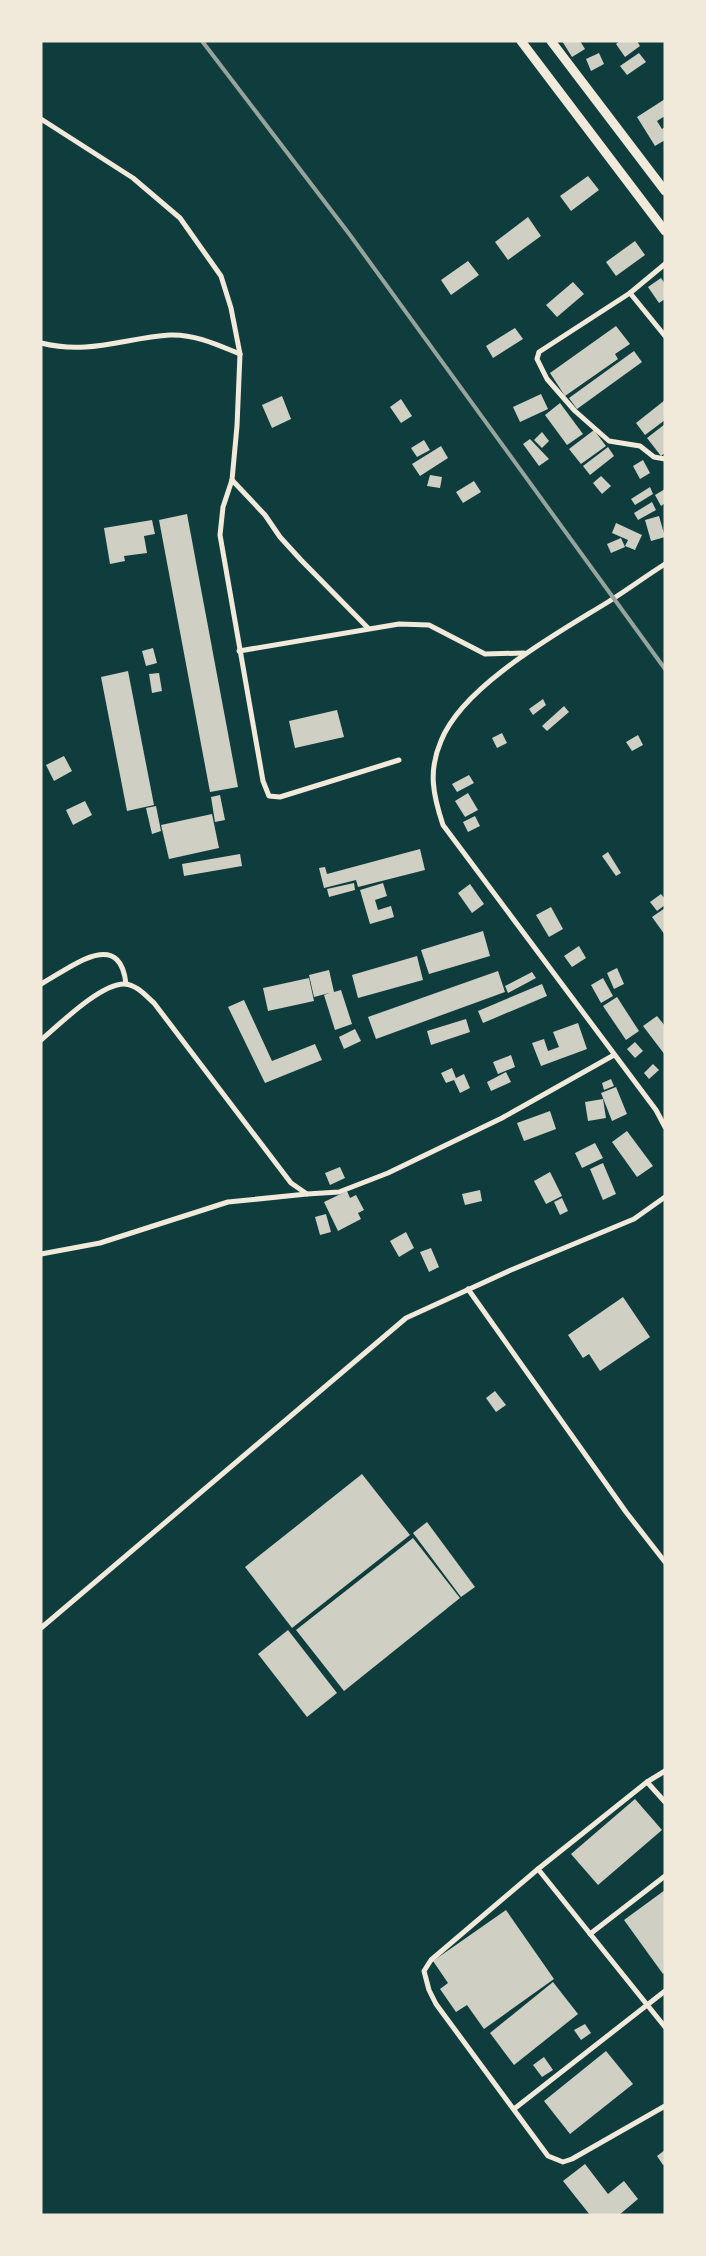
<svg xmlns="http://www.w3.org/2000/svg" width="706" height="2256" viewBox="0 0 706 2256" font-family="Inter,sans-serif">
<rect width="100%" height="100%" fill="#0f3d3e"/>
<g fill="#cfcfc3">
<polygon points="562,41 580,41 585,49 572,57"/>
<polygon points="620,41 637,41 640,46 625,57 616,44"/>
<polygon points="599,53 604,64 591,71 586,59"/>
<polygon points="639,53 646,62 627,75 620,66"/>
<polygon points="665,99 665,116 657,121 662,129 665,127 665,140 655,146 637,117"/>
<polygon points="588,176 599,190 571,211 560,196"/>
<polygon points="528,217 541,236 508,260 495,242"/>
<polygon points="635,241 645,255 616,276 606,262"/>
<polygon points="468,261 479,275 451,295 441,280"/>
<polygon points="661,278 665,284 665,299 659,303 648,287"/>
<polygon points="573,282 584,294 557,317 546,305"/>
<polygon points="616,326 630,344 615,354 618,359 565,396 550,373"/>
<polygon points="515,328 523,339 493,358 486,346"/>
<polygon points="634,351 642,362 577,409 569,398"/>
<polygon points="541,394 548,409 520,422 513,407"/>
<polygon points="282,396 291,419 272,428 262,405"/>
<polygon points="401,399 412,416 401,423 390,407"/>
<polygon points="665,400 665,420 645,435 636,423"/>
<polygon points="560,403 583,434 567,445 545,415"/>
<polygon points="665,424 665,453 661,456 647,438"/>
<polygon points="594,430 606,446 581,464 569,449"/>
<polygon points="542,432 549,441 542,448 534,440"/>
<polygon points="530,439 549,459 539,466 523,444"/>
<polygon points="424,440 430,450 417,457 411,448"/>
<polygon points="441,446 448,458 420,476 412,464"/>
<polygon points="608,447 614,456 590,475 583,466"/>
<polygon points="643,460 650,473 640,479 633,466"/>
<polygon points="430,475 442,477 440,488 427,486"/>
<polygon points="601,476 611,486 602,494 593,483"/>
<polygon points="474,481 481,492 463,503 456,492"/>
<polygon points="650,487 653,494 635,505 631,499"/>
<polygon points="665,489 665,503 661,506 655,495"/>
<polygon points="652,502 656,510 638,520 634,513"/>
<polygon points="187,514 238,787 210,792 159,520"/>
<polygon points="659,516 665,537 651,541 645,520"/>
<polygon points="152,520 155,534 144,536 147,553 124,556 125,561 110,564 104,528"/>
<polygon points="616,523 642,535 635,550 625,546 628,540 612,533"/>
<polygon points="621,538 625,547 611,553 607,544"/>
<polygon points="153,648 157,663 146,666 142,651"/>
<polygon points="128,671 154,805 127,811 101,677"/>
<polygon points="159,673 162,691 152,693 149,674"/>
<polygon points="543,699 546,705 533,715 529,709"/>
<polygon points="564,706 569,712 547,731 542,726"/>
<polygon points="337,710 344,737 295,748 289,721"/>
<polygon points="502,733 507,743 497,748 492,738"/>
<polygon points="638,735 643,745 632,751 626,742"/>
<polygon points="64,756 72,771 54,781 46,765"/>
<polygon points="469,775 474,783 457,792 452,784"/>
<polygon points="468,793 478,810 465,817 455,801"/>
<polygon points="220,795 225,820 215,822 211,797"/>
<polygon points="85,801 92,815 73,825 66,810"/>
<polygon points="156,806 161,831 152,834 146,808"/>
<polygon points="212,814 219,848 169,859 161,825"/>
<polygon points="475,816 480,826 468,832 463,822"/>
<polygon points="420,849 425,870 358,887 356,880 324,888 319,868 325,867 327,874"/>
<polygon points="608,852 621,873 616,876 602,856"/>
<polygon points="240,854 242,866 184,876 182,864"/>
<polygon points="354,883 355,890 329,897 327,889"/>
<polygon points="383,883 387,896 375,900 378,910 391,906 394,917 370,924 360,890"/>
<polygon points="470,884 484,904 472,913 458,893"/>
<polygon points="661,894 665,899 665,905 657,911 650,902"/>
<polygon points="551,907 563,929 549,937 536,915"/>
<polygon points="665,908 665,935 652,917"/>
<polygon points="483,931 490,956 429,974 421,950"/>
<polygon points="579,946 586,958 572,967 564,956"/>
<polygon points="417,956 423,980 358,998 352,975"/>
<polygon points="617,968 624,984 614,989 607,973"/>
<polygon points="329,970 334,992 341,990 352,1024 335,1030 324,995 329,993 314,997 309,975"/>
<polygon points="498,971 505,992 376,1039 368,1017"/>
<polygon points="532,972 536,978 508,993 505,986"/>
<polygon points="309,978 314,1001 268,1011 263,988"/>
<polygon points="603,978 613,996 601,1003 591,985"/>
<polygon points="542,984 547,996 483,1023 478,1011"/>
<polygon points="617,997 639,1031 626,1040 603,1006"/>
<polygon points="244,1000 272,1061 315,1044 322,1060 265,1083 228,1007"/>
<polygon points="657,1016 665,1026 665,1055 643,1026"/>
<polygon points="466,1019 470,1032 431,1045 427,1031"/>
<polygon points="578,1023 587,1049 541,1066 532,1043 544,1039 548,1051 559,1047 553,1032"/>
<polygon points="355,1029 361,1041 344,1049 339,1037"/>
<polygon points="635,1042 643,1051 635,1058 627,1049"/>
<polygon points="511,1055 515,1067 498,1074 493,1062"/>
<polygon points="653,1064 659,1070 649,1079 644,1073"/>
<polygon points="452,1068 456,1078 464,1074 470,1088 460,1093 454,1080 446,1083 441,1073"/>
<polygon points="506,1072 511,1082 491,1091 487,1082"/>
<polygon points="611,1079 614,1086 604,1090 602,1083"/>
<polygon points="616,1087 627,1114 612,1121 601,1093"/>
<polygon points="603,1099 606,1118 588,1121 585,1102"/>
<polygon points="550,1111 556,1129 524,1141 517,1123"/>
<polygon points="627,1131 653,1166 637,1177 612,1142"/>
<polygon points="595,1143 603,1158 582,1168 575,1153"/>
<polygon points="603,1163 616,1194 603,1200 590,1169"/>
<polygon points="340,1167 345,1178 330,1185 325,1173"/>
<polygon points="550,1172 562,1196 546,1204 534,1181"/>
<polygon points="480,1190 482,1201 465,1205 462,1194"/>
<polygon points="347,1191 350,1198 356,1195 364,1210 358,1213 361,1219 338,1231 324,1202"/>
<polygon points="562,1198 568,1211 560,1215 554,1202"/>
<polygon points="326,1214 331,1232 320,1235 315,1217"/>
<polygon points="406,1232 414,1248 399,1257 390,1241"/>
<polygon points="431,1248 439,1267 429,1272 420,1252"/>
<polygon points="623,1297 650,1337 600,1371 589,1354 583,1358 568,1335"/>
<polygon points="495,1391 506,1405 496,1412 486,1398"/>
<polygon points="362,1474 410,1535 292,1628 245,1567"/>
<polygon points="427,1522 475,1587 461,1597 413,1533"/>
<polygon points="413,1538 460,1598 344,1691 296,1630"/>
<polygon points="288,1630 337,1693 307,1717 258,1654"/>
<polygon points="635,1799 662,1830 598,1885 571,1854"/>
<polygon points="665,1890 665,1972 663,1974 624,1920"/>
<polygon points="506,1910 554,1979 484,2029 467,2005 456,2012 440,1989 448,1983 433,1961"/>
<polygon points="553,1982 578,2014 514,2065 490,2033"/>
<polygon points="585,2024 591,2033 581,2040 574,2030"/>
<polygon points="606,2051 633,2084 570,2134 544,2101"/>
<polygon points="544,2057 553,2070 542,2077 533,2065"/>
<polygon points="665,2150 665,2164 663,2165 657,2156"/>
<polygon points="585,2164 608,2194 624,2181 638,2199 619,2215 590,2215 563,2181"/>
</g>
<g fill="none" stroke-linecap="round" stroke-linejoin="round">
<g stroke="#f1e9da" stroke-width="5">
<polyline points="41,119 133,178 180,218 221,276 231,308 240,354 237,426 232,480 223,507 220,535 263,781 269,796 280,797 399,760"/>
<polyline points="665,264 630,293 539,352 537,359 547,379 575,411 609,441 640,446 654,457 665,459"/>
<polyline points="630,293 665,336"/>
<path d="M41 343C89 355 124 338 170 335 195 334 218 345 240 354"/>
<polyline points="232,480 265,515 280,537 301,560 368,628"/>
<path d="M665 564C646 576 627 590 608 602 558 633 463 685 441 741 428 771 433 795 443 825L656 1110 665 1127"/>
<polyline points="239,651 399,624 429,625 485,654 524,653"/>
<path d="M41 984C69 969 120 926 126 984"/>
<path d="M41 1040C60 1024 101 983 125 984 137 985 146 996 154 1003L291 1183 307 1194 339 1192 388 1173 502 1118 614 1055"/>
<polyline points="41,1254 100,1243 228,1202 307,1194"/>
<polyline points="468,1289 626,1512 665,1562"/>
<polyline points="41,1628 406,1318 511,1270 634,1219 665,1197"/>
<polyline points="665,1771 647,1782 538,1869 431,1960 424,1971 429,1990 436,2004 548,2156 563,2162 572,2159 665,2106"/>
<polyline points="647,1782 665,1802"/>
<polyline points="538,1869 665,2027"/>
<polyline points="590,1934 665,1876"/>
<polyline points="514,2109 665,1991"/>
</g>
<g stroke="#f1e9da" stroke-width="9">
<polyline points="521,41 665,231"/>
<polyline points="551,41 665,191"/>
</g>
<polyline stroke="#97a49c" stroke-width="4" points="202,41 350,235 665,669"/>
</g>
<rect width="706" height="2256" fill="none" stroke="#f1e9da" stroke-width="85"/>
</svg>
